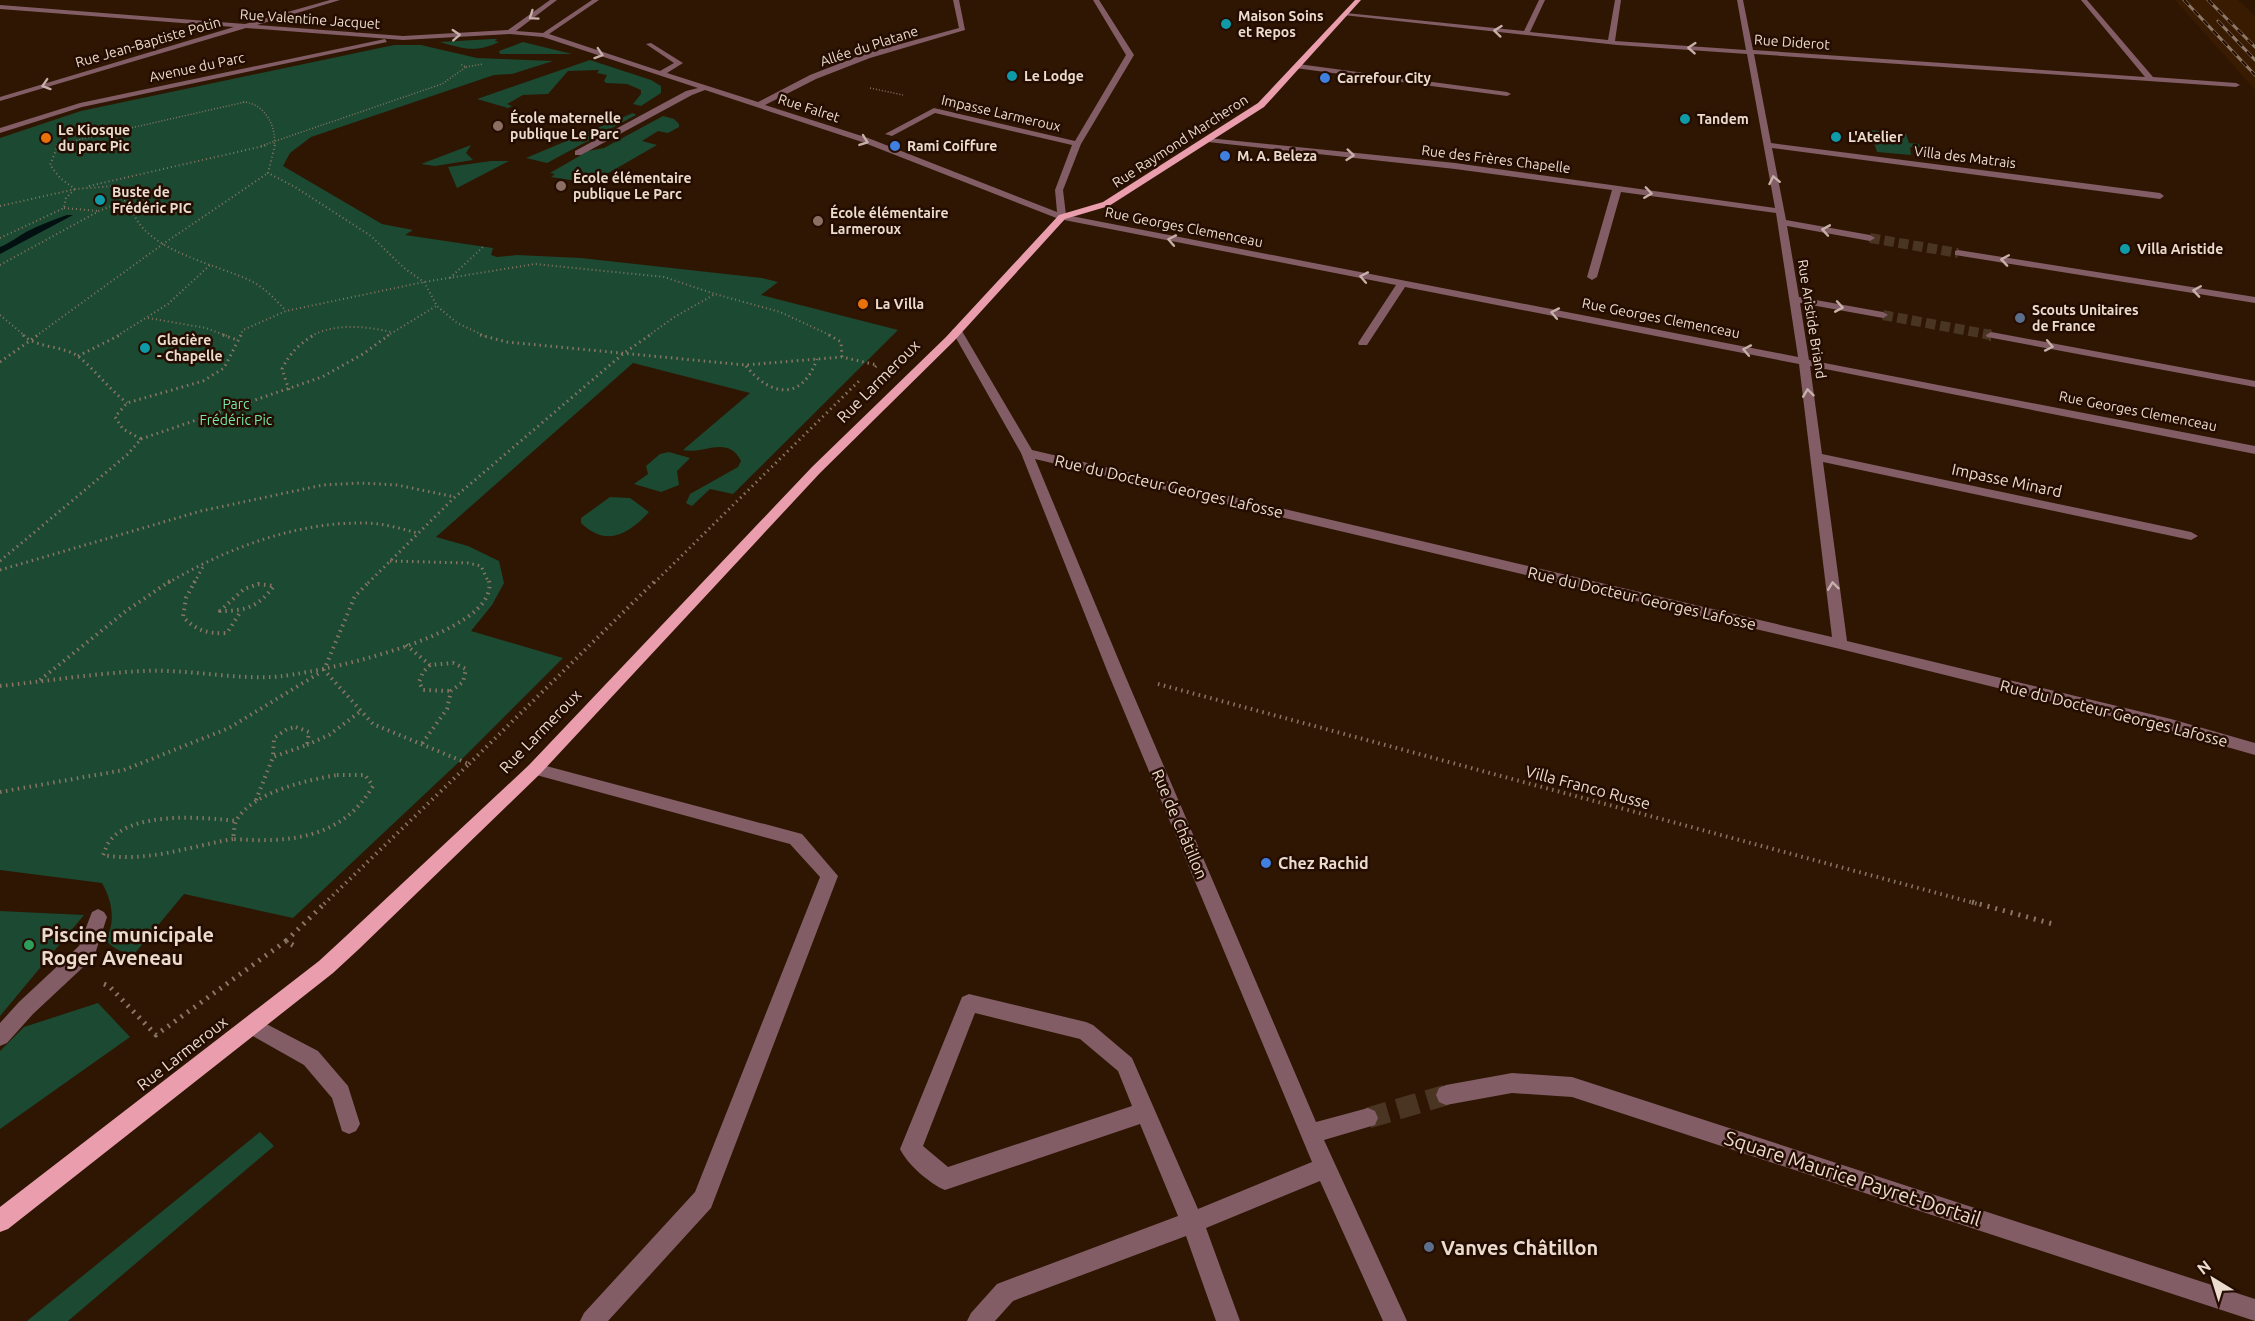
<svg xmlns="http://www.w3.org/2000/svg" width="2255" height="1321" viewBox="0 0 2255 1321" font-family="Ubuntu,sans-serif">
<rect width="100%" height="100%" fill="#2e1603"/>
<polygon fill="#381b01" points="2175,0 2238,0 2255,16 2255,90"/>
<g fill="#1b4931">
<path d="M492 39H497L495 41 499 42C475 53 464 49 440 42Z"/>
<polygon points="523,42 572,54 500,54 499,51"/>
<path d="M394 45H421L477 58 553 61 512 74 494 75 311 137 290 153 283 166 382 224 413 230 405 235 493 248 491 255 497 257 517 255 581 258 762 278 778 282 761 295 898 330 733 494 710 489 692 506 686 503 690 494 738 467 741 461C728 434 703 455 683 450L750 393 633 363 436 537 468 546 499 561 504 583 492 605 471 631 563 658 460 761 293 918 184 894 135 953C126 954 112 949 106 940 116 922 112 900 102 883L0 870V138L81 111Z"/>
<polygon points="590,60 651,80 661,86 661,93 641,106 633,104 641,94 641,90 627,84 606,83 604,81 607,75 597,73 599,70 568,71 548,94 523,95 507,104 512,106 508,108 477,99"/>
<polygon points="633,113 636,115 547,163 526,158"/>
<polygon points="663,116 674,119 679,124 679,127 668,133 658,131 642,141 657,145 591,183 551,177 555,174 550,173 588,151 604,148"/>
<polygon points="1870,130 1906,134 1909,143 1919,144 1921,149 1910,147 1911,155 1877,152"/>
<polygon points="471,145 466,153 473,160 435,166 421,164"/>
<polygon points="491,161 509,161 457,188 448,167"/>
<polygon points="669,452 690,458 677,471 679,485 661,492 634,484 648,474 646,466 660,454"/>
<path d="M610 497 630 498 649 512C628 535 606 547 581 523V518Z"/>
<polygon points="0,911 84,915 0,1016"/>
<polygon points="98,1003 130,1037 0,1129 0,1051 24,1027"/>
<polygon points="260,1132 274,1146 68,1321 27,1321"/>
</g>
<path fill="#031012" d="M67 215H73L0 254V247C10 243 17 237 26 232 40 225 53 220 67 215Z"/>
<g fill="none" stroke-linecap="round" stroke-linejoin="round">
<g stroke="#4a3422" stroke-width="10" stroke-dasharray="10 4.5" stroke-linecap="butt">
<polyline points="1870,238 1958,253"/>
<polyline points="1883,315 1991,335"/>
</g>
<polyline stroke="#4a3422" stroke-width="12" stroke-dasharray="12 6" stroke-linecap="butt" points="1989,335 1991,335"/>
<polyline stroke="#4a3422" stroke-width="21" stroke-dasharray="21 10" stroke-linecap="butt" points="1368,1118 1446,1095"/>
<g stroke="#897565" stroke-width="1.5" stroke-dasharray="1 2" stroke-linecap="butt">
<polyline points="466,67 483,64"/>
<polyline points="870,88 903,95"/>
<path d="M243 102C265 103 277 127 274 146"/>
<polyline points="56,145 245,102"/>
<polyline points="57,146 59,141"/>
<polyline points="261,146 442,84 466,67 460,64"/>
</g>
<g stroke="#897565" stroke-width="2" stroke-dasharray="1 3" stroke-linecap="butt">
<path d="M58 145 50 165 60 178 75 189 114 186 130 191C131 197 130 204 132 209 144 251 217 264 251 281 265 288 276 300 286 311"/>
<polyline points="275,145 268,173 295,187 371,236 404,268 424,282 437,306 457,323 485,336"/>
<polyline points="89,186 268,145"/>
<polyline points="0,206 76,189"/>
<polyline points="64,208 99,211"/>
<polyline points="0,238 64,208 66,198 75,189"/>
<polyline points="0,265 99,211 129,199"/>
<polyline points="450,278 483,247"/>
<polyline points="0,315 25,336"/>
<polyline points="148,318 206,328 227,336"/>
<polyline points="36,336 163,244 268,173"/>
<polyline points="117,336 168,304 210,265"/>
<polyline points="240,336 243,330 286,311 424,282 535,264 664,277 715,294"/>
<path d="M311 336C336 323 364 326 391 332"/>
<polyline points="387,336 436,306"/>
<polyline points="648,336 673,318 715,294 780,312 832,336"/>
</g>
<g stroke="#897565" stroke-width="3" stroke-dasharray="1.5 4" stroke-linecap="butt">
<path d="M23 335C38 349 63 345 79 357 96 371 109 389 127 403"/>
<polyline points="223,335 237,340"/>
<polyline points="480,335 507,342 745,365 842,357 877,365 875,367"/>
<polyline points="829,335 841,342 842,357"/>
<polyline points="78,356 120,335"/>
<polyline points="0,362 38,335"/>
<path d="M746 366C771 397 802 401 817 359"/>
<path d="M289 390 282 369C290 353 299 344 314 335"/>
<polyline points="141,439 322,377 363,354 389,335"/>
<polyline points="0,561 128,454 141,439 123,429 115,417 127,403 203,381 224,368 241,335"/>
<polyline points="390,561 468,563 481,566 489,583"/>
<polyline points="0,570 201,511 323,485 360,483 397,485 455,497"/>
<path d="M168 583C225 549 296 522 363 523 381 523 400 528 417 533"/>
<polyline points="194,583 204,565"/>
<polyline points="368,583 455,497 624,353 650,335"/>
<polyline points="654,583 860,380"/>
</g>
<g stroke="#897565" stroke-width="4" stroke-dasharray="1.5 4.5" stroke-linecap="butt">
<path d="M195 581 186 598 183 617C197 631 208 634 227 633L241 611"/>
<path d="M258 584 274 586C258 607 246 611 220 611L244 589Z"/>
<polyline points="406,645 430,665 453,663 466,669 463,682 451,691 447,709 421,745"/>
<polyline points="430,665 423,672 419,682 423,690 451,691"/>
<polyline points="40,680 126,611 170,581"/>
<polyline points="1158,684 1978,904"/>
<path d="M0 686C48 681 96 673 145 671 187 669 230 679 272 677 311 675 500 635 489 581"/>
<polygon points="296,727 309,732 307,745 273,757 274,738 287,729"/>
<polyline points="307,745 329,735 361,711"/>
<polyline points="469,764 655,581"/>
<path d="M337 775H365L373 786C342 839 289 843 233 839 234 834 234 825 236 821 252 792 307 780 337 775Z"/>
<polyline points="0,792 124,770 229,728 321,672"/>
<polyline points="256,800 273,757"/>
<path d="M233 839C192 846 145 863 103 855 105 851 106 846 109 842 130 811 204 817 236 821"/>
<polyline points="324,904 469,764 373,724 324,670 355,596 370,581"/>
</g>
<g stroke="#897565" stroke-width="5" stroke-dasharray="2 6" stroke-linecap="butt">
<polyline points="1972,902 2053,924"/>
<polyline points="286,941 326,902"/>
<polyline points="104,984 109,986 156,1035 286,941 296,947"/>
</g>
<g fill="#825d65" fill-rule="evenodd">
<path d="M330 0H340L257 25 403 36 508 30 550 0H557L516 31 543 33 592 0H599L549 34 660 71 674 63 646 44 651 43 683 63 667 73 758 102 810 75 864 54 959 28 953 0H959L965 30 870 58 816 79 765 105 868 138 1057 212 1055 190 1072 145 935 113 892 136 885 134 934 108 1075 141 1126 55 1093 0H1099L1134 55 1081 144 1063 190 1066 215 1798 357 1776 213 1621 192 1597 277 1592 280 1587 277 1612 190 1455 169 1208 142 1204 140 1208 138 1455 163 1775 208 1747 54 1617 45 1343 15 1346 13 1524 31 1539 0H1545L1530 32 1608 40 1615 0H1621L1615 41 1746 50 1737 0H1743L1753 50 2145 77 2081 0H2087L2153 77 2236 83 2240 85 2236 87 1754 54 1771 143 2160 193 2164 196 2160 199 1772 148 1786 220 1870 235 1875 238 1870 241 1787 226 1799 297 1883 312 1888 315 1883 318 1800 303 1809 360 2255 446V454L1810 366 1822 454 2191 532 2198 536 2191 540 1823 462 1847 641 2171 719 2255 743V755L2171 731 1840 649 1035 459 1124 673 1316 1122 1368 1108 1375 1111 1378 1118 1375 1125 1324 1140 1407 1321H1383L1320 1181 1206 1228 1240 1321H1216L1186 1236 1013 1301 995 1321H967L971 1313 997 1284 1178 1216 1140 1124 945 1190C930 1184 907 1164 900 1149L962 997 969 994 1086 1022 1093 1025 1132 1058 1198 1209 1312 1162 1108 673 1021 453 952 331 953 329H961L962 331 1032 450 1832 637 1799 364 1405 287 1367 345H1359L1358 343 1396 285 1059 219 862 142 705 90 692 95 581 155H575V151L686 91 698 88 543 37 510 34 403 40 246 28 0 101V97L234 27 0 9V5L245 24ZM975 1013 1080 1039 1118 1071 1132 1106 948 1167 923 1146Z"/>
<polygon points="385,39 387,42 82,107 0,133 0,128 80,103"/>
<polygon points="1298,64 1507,92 1511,94 1507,96 1295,68"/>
<polygon points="1958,250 2255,297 2255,303 1955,255 1955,251"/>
<polygon points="1991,332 2255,381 2255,387 1987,337 1986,335"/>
<polygon points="535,763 802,834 838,876 711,1208 608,1321 580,1321 584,1313 695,1192 820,877 790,844 529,773 527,769 529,765"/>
<polygon points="98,909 104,912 107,917 94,957 33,1014 7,1043 0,1046 0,1023 19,1002 79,946 92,912"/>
<polygon points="251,1016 318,1051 348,1086 360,1124 356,1131 349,1134 342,1131 332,1098 304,1065 244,1031 241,1025 244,1019"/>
<polygon points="1512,1073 1572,1077 2255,1299 2255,1321 1572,1097 1512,1093 1446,1105 1439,1102 1436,1095 1439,1088 1446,1085"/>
</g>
<polygon fill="#e99dad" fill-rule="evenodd" points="1355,0 1361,0 1264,107 1109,206 1065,219 954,341 820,473 541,773 359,949 333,973 8,1229 0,1232 0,1207 319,961 345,937 529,765 812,467 946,337 1059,215 1103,202 1258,103"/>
<g stroke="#8c7868" stroke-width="3">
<g id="rail">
<polyline points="2184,0 2255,75"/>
<polyline points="2208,0 2255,47"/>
<polyline points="2218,21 2255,60"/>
</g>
</g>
<use href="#rail" stroke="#240d00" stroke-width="2" stroke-dasharray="7" stroke-linecap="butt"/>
</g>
<defs><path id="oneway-chevron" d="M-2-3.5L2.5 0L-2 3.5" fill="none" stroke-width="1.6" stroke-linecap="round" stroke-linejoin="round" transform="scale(1.5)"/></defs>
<g stroke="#c7afaa">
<use href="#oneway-chevron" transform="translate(533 16) rotate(145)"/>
<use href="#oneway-chevron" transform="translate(1498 31) rotate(-174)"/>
<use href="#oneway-chevron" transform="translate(456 35) rotate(-3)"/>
<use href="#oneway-chevron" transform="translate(1692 48) rotate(-176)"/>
<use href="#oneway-chevron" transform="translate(599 54) rotate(18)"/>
<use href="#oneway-chevron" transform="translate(46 85) rotate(162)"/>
<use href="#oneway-chevron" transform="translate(864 141) rotate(20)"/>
<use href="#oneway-chevron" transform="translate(1350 155) rotate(6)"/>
<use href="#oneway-chevron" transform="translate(1774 180) rotate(-102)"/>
<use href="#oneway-chevron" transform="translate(1648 193) rotate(8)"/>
<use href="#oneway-chevron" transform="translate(1826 230) rotate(-170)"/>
<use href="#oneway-chevron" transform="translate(1172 240) rotate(-169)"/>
<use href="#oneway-chevron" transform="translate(2005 260) rotate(-171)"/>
<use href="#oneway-chevron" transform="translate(1364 277) rotate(-169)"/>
<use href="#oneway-chevron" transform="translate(2197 291) rotate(-171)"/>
<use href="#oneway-chevron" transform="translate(1839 307) rotate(10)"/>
<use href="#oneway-chevron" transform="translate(1555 313) rotate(-169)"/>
<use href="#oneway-chevron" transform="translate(2049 346) rotate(11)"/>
<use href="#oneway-chevron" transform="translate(1747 350) rotate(-169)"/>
<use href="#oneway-chevron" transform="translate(1808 393) rotate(-97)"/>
<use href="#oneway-chevron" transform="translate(1833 586) rotate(-97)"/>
</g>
<g fill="#0f9aa8" stroke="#240d00" stroke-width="2">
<circle cx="1226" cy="24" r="6"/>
<circle cx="1012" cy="76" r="6"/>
<circle cx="1685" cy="119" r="6"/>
<circle cx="1836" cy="137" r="6"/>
<circle cx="100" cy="200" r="6"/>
<circle cx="2125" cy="249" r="6"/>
<circle cx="145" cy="348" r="6"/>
</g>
<g fill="#3f7fe0" stroke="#240d00" stroke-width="2">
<circle cx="1325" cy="78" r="6"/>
<circle cx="895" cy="146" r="6"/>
<circle cx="1225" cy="156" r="6"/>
<circle cx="1266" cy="863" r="6"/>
</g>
<g fill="#8d6e63" stroke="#240d00" stroke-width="2">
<circle cx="498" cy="126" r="6"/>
<circle cx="561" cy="186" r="6"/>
<circle cx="818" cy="221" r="6"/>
</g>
<g fill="#e8710a" stroke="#240d00" stroke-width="2">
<circle cx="46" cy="138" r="6"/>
<circle cx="863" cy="304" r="6"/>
</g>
<g fill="#5c6f8a" stroke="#240d00" stroke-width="2">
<circle cx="2020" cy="318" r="6"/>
<circle cx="1429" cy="1247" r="6"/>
</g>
<circle fill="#2e9e5b" stroke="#240d00" stroke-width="2" cx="29" cy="945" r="6"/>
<g text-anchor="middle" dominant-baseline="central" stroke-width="5" stroke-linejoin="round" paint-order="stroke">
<g font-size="14" font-weight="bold" fill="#ecdbcf" stroke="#240d00" text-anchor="start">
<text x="1238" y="16">Maison Soins<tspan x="1238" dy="16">et Repos</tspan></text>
<text x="1024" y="76">Le Lodge</text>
<text x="1337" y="78">Carrefour City</text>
<text x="510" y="118">École maternelle<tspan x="510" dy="16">publique Le Parc</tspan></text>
<text x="1697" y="119">Tandem</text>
<text x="58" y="130">Le Kiosque<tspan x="58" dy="16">du parc Pic</tspan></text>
<text x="1848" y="137">L'Atelier</text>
<text x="907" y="146">Rami Coiffure</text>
<text x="1237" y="156">M. A. Beleza</text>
<text x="573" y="178">École élémentaire<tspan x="573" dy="16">publique Le Parc</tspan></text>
<text x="112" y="192">Buste de<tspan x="112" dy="16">Frédéric PIC</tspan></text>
<text x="830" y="213">École élémentaire<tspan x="830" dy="16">Larmeroux</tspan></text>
<text x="2137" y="249">Villa Aristide</text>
<text x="875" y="304">La Villa</text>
<text x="2032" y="310">Scouts Unitaires<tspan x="2032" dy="16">de France</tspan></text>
<text x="157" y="340">Glacière<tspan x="157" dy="16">- Chapelle</tspan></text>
</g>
<g font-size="14" fill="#ecdbcf" stroke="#240d00">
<text transform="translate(310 19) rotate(4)">Rue Valentine Jacquet</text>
<text transform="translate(148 42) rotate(-16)">Rue Jean-Baptiste Potin</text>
<text transform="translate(1792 42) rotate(4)">Rue Diderot</text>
<text transform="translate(869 46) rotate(-18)">Allée du Platane</text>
<text transform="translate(197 67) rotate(-12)">Avenue du Parc</text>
<text transform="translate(809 108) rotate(18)">Rue Falret</text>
<text transform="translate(1001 113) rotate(13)">Impasse Larmeroux</text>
<text transform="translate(1180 141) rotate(-33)">Rue Raymond Marcheron</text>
<text transform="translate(1965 157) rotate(7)">Villa des Matrais</text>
<text transform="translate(1496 159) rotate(7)">Rue des Frères Chapelle</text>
<text transform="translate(1184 227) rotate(11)">Rue Georges Clemenceau</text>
<text transform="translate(1661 318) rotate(11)">Rue Georges Clemenceau</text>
<text transform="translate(1812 319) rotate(81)">Rue Aristide Briand</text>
<text transform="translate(2138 411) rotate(11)">Rue Georges Clemenceau</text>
</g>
<g font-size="14" fill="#75e9ac" stroke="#240d00">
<text x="236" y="404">Parc<tspan x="236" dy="16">Frédéric Pic</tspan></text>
</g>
<g font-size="16" fill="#ecdbcf" stroke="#240d00">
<text transform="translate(878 381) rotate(-45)">Rue Larmeroux</text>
<text transform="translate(2007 480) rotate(12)">Impasse Minard</text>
<text transform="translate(1169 486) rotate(13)">Rue du Docteur Georges Lafosse</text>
<text transform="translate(1642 598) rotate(13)">Rue du Docteur Georges Lafosse</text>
<text transform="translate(2114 713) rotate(14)">Rue du Docteur Georges Lafosse</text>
<text transform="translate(540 731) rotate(-46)">Rue Larmeroux</text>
<text transform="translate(1588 787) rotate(15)">Villa Franco Russe</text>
<text transform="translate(1180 824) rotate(67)">Rue de Châtillon</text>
<text transform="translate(182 1053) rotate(-38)">Rue Larmeroux</text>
</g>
<g font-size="16" font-weight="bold" fill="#ecdbcf" stroke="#240d00" text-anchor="start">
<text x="1278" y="863">Chez Rachid</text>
</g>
<g font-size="20" font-weight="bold" fill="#ecdbcf" stroke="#240d00" text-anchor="start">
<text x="41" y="934">Piscine municipale<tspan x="41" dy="23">Roger Aveneau</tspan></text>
<text x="1441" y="1247">Vanves Châtillon</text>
</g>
<g font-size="20" fill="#ecdbcf" stroke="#240d00">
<text transform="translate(1853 1178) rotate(18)">Square Maurice Payret-Dortail</text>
</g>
</g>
<g transform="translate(2213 1279) rotate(322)" stroke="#240d00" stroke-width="4.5" paint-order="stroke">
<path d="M0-4.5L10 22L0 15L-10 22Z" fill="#ecdbcf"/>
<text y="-9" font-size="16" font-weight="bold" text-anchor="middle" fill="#ecdbcf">N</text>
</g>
</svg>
